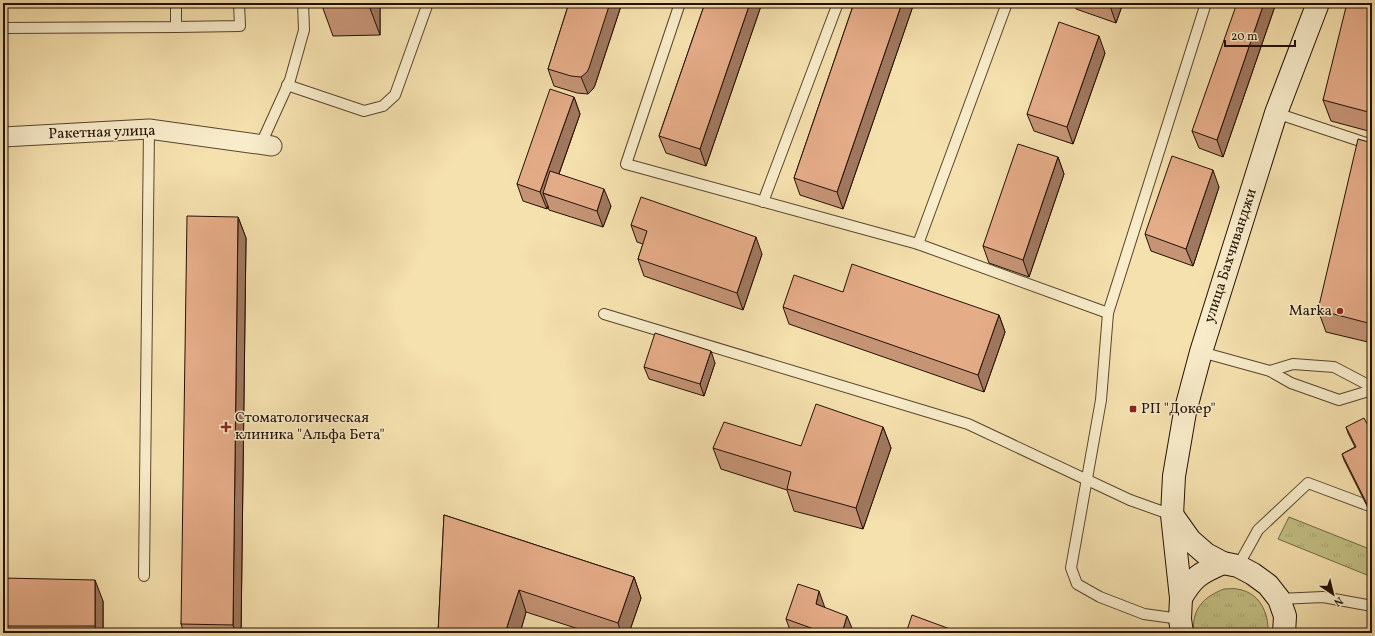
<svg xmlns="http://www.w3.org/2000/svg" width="1375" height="636" viewBox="0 0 1375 636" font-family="Vollkorn,serif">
<defs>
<pattern id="grass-tufts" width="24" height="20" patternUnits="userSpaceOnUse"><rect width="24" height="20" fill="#c3c185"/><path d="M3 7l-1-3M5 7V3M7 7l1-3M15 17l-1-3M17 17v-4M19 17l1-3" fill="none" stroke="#a7a571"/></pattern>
</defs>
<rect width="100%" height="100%" fill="#f5e1ae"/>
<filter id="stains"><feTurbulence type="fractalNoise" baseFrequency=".005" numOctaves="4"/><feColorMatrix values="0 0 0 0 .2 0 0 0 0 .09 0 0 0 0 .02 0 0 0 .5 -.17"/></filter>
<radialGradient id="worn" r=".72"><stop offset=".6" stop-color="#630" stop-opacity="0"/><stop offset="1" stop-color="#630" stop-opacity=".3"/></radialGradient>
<g fill="url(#grass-tufts)" stroke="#746844">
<polygon points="1289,517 1372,550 1372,577 1278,539"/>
<path d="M1224 589C1228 589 1233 588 1237 589 1259 592 1269 612 1268 633H1194C1191 610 1203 597 1224 589Z"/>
</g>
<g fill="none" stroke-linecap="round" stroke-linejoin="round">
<g stroke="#58442e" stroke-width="12">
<g id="service">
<polyline points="680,3 626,164 918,244 1108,313"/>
<polyline points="176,27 240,26 239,3"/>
<polyline points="3,28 176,27 176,3"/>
<polyline points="287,85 364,111 383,106 395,95 428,3"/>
<polyline points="1276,113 1372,145"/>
<polyline points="261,144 290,80 304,30 303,3"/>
<polyline points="763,202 838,3"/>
<polyline points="918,244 1007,3"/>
<polyline points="604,314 968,424 1130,500 1172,515"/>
<polyline points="1201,352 1270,371 1291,383 1339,400 1372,390"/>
<polyline points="1270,371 1293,364 1334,367 1372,387"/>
<polyline points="1238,566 1258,530 1308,483 1372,507"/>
<polyline points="144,576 149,129"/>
<polyline points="1279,599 1323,597 1372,606"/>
<polyline points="1180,619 1144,614 1100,597 1077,584 1071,568 1101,400 1108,313 1206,3"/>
</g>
</g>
<g stroke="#58442e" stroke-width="21">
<polyline id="minor" points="3,137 149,129 272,146"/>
</g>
<g stroke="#241004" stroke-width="24">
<g id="secondary">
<polyline points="1173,516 1190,540 1206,554 1223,563 1238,566 1253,574 1268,585 1279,599 1285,616 1284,633"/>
<path d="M1181 598C1193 577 1200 573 1223 563"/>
<polyline points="1182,633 1180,619 1181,598 1172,515 1174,476 1185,412 1201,352 1276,113 1318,3"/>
</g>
</g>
<use href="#service" stroke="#f8ecca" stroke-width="10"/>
<use href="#minor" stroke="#f8ecca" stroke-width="19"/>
<use href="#secondary" stroke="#f8ecca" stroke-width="22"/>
</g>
<g fill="#c59475" stroke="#241004">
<polygon points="321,3 380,3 380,35 333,36"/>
<polygon points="569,3 622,3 595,85 593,89 588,94 577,93 554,86 548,69"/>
<polygon points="705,3 762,3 706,166 666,153 659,136"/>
<polygon points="854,3 914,3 843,209 800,195 794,178"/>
<polygon points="1074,3 1123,3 1116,23 1076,9"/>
<polygon points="1372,3 1372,132 1331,121 1323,100"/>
<polygon points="1275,6 1223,157 1199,148 1192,131"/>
<polygon points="1105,53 1073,144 1034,131 1027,114"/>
<polygon points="574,97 580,114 559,174 611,206 603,227 549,210 548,206 547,209 523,201 517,184"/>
<polygon points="1372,143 1372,343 1326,332 1318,310"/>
<polygon points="1058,157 1064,174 1029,277 989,263 983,246"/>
<polygon points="1219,187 1193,266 1151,251 1145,234"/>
<polygon points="238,217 246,238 241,633 184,633 181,624"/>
<polygon points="631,225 762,254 743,310 644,276 638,259 643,244 637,242"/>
<polygon points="843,292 999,315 1005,332 984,392 789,324 783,307"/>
<polygon points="715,363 704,396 649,379 644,367"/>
<polygon points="883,427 891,448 863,529 794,511 787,490 721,469 713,448 801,446"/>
<polygon points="1346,427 1372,433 1372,508 1369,510 1344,460 1342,454 1355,447 1348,433"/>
<polygon points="444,515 634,577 641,598 629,633 591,633 526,612 520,633 438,633"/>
<polygon points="3,578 103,601 103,633 3,633"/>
<polygon points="825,608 854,633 791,633 786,619"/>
</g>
<g fill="#a0785f" stroke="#241004">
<polygon points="368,3 380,3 380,35"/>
<polygon points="610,3 622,3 595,85 593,89 588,94 581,77"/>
<polygon points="750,3 762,3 706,166 700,149"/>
<polygon points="902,3 914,3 843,209 837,192"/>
<polygon points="1111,3 1123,3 1116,23 1110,6"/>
<polygon points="1264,3 1274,3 1275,6 1223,157 1217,140"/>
<polygon points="1099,36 1105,53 1073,144 1067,127"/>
<polygon points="574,97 580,114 551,196 543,193 548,206 547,209 540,192"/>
<polygon points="1058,157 1064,174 1029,277 1023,260"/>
<polygon points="1213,170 1219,187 1193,266 1186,249"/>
<polygon points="604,189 611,206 603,227 597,211"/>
<polygon points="238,217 246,238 241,633 236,633 233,625"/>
<polygon points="756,237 762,254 743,310 737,293"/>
<polygon points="999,315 1005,332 984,392 978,375"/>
<polygon points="711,351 715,363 704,396 700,384"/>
<polygon points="883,427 891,448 863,529 856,508"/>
<polygon points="634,577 641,598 629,633 621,633 618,623"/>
<polygon points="95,580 103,601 103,633 97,633 95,626"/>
<polygon points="519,590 526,612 520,633 505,633"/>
<polygon points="819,591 825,608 816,604"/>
<polygon points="847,616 854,633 842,633"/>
</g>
<g fill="#e5ac88" stroke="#241004">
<polygon points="321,3 356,3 321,4"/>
<polygon points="569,3 610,3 589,68 587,72 581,77 571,76 548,69"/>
<polygon points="705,3 750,3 700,149 659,136"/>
<polygon points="854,3 902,3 837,192 794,178"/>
<polygon points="1101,3 1111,3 1110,6"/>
<polygon points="1237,3 1264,3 1217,140 1192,131"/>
<polygon points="1347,3 1372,3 1372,113 1323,100"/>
<polygon points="1059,22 1099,36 1067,127 1027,114"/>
<polygon points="550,89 574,97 540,192 517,184"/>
<polygon points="1358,139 1372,143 1372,324 1318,310"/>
<polygon points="1018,144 1058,157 1023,260 983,246"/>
<polygon points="1172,156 1213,170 1186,249 1145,234"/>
<polygon points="550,171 604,189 597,211 543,193"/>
<polygon points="641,197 756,237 737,293 638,259 647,231 631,225"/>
<polygon points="187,216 238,217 233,625 181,624"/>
<polygon points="852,264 999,315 978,375 783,307 794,275 843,292"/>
<polygon points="655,333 711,351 700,384 644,367"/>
<polygon points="816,404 883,427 856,508 787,489 791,472 713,448 724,422 801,446"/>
<polygon points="1364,418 1372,433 1372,501 1367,504 1342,454 1356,447 1346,427"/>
<polygon points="444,515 634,577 618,623 519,590 505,633 438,633"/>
<polygon points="3,578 95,580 95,626 3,626"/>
<polygon points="798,584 819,591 816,604 847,616 842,633 813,633 814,629 786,619"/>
<polygon points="912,615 961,633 906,633"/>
</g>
<g fill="#8f2418" stroke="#f8ecca" stroke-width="1.5">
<circle cx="1340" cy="311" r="4"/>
<rect x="1129" y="405" width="8" height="8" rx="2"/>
<path d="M224 421h4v4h4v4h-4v4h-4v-4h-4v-4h4z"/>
</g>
<g text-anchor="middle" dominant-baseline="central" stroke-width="3" stroke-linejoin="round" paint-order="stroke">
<g font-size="15" fill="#241004" stroke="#f8ecca">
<text transform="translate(102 133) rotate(-2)">Ракетная улица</text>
<text transform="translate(1231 256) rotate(-72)">улица Бахчиванджи</text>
</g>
<g font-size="15" fill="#241004" stroke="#f8ecca" text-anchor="start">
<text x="1332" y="311" text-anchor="end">Marka</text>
<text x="1141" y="409">РП "Докер"</text>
<text x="235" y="418">Стоматологическая<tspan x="235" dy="17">клиника "Альфа Бета"</tspan></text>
</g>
</g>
<rect width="1375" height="636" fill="none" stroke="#f5e1ae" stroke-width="16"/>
<rect x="4" y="4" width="1367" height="628" fill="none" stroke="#241004" stroke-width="2"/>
<rect x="8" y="8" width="1359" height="620" fill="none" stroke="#241004"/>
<g transform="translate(1333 594) rotate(145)" stroke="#f8ecca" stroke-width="3" paint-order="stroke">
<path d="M0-3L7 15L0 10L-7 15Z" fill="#241004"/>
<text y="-6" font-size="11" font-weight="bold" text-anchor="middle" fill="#241004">N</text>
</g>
<path d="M1225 40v6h70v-6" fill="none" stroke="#241004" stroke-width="2"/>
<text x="1231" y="40" font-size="12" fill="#241004" stroke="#f8ecca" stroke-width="3" paint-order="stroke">20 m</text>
<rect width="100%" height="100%" filter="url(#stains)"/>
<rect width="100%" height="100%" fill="url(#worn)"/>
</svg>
